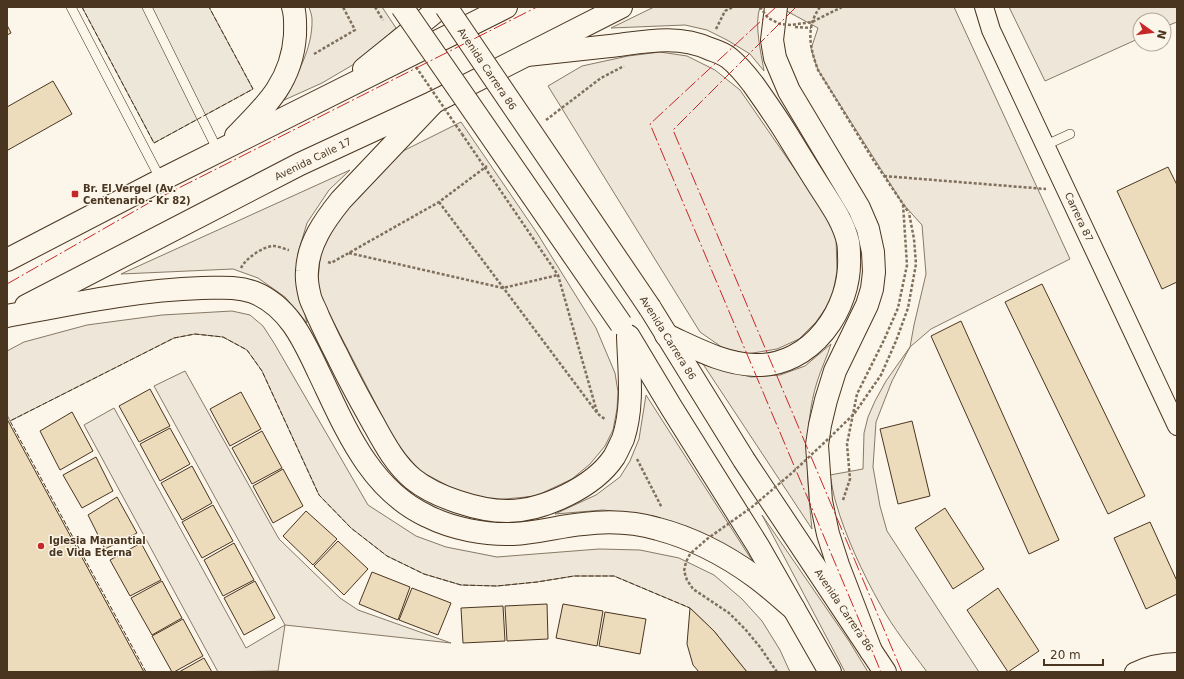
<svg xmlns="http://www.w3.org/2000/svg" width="1184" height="679" viewBox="0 0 1184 679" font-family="'DejaVu Sans',sans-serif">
<rect width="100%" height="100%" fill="#fbf6e9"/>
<g fill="#ede6d9" stroke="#887966">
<path d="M309 7H382L396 28 356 63 322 83 282 101C296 77 313 49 312 19 312 15 310 11 309 7Z"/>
<path d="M654 7H760C754 25 761 52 764 71L750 54 727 40 707 30 685 25 611 28Z"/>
<path d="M785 7H954L1070 259 931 329 910 347 892 381 876 422 873 467 880 506 887 531 979 672H927C911 650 893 628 880 604 863 574 845 535 836 503 833 494 832 484 830 475L863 469 864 433 868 417 875 401 886 381 910 347 914 325 926 274 922 225 903 204 818 70 811 49 818 28 783 9Z"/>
<polygon points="1009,7 1177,7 1177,22 1164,27 1164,20 1140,20 1140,38 1045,81"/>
<polygon points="660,52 687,56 715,70 740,90 823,210 836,236 837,271 832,299 816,322 799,339 777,349 747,354 723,348 700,332 548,86 582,66 628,56"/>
<polygon points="461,122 537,233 596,328 615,373 618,392 617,409 613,430 605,446 590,464 572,479 536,496 485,501 452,488 420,471 397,445 317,290 321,249 343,213 401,152"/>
<polygon points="350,170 329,190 307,223 298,253 299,291 307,323 285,297 258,278 233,269 121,274"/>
<polygon points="232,311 250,315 263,326 274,343 368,505 416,536 446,547 497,557 599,549 640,550 679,558 714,575 742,599 762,621 780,650 790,672 747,672 714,631 690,608 614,576 574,576 537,582 497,586 461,585 424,574 387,556 351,528 319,495 262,371 247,350 223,337 195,334 174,338 10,421 7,415 7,351 24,342 87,325 162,315"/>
<path d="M831 344C827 357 821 369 817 382 803 427 807 483 812 529L703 364 751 377 780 375 805 366Z"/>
<polygon points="185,371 279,539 340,598 358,610 451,643 285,625 278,671 218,672 84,425 114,408 246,648 285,625 154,386"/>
<polygon points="646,395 753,562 685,526 654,516 603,510 555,514 596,495 620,477 630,461 639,439"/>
<polygon points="762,515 849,641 868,672 845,672"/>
</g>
<polygon fill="#ede7d9" stroke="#887966" points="82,7 209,7 253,89 154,143"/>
<g fill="#ecdcbc" stroke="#4a3520">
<polygon points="7,25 11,33 7,35"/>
<polygon points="53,81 72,114 8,150 7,148 7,107"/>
<polygon points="1168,167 1177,185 1177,282 1162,289 1117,191"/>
<polygon points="1042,284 1145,496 1108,514 1005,302"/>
<polygon points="961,321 1059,540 1029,554 931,336"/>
<polygon points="150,389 170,426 139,442 119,406"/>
<polygon points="241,392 261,429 230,446 210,409"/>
<polygon points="72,412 93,451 60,470 40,431"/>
<polygon points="7,419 144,672 7,672"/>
<polygon points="912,421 930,496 898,504 880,429"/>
<polygon points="170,428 190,464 160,481 140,444"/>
<polygon points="262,431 282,468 252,484 232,448"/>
<polygon points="96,457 113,491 82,508 63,475"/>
<polygon points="192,466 212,503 182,520 161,483"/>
<polygon points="283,469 303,506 273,523 253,486"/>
<polygon points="117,497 137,533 105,549 88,515"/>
<polygon points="213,505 233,541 202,558 182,522"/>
<polygon points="945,508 984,569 953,589 915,528"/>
<polygon points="306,511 337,539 313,565 283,536"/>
<polygon points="1150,522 1177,581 1177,594 1146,609 1114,538"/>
<polygon points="338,541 368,569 344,595 314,566"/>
<polygon points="141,543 161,580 130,596 110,560"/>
<polygon points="234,543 254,580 223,596 204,560"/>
<polygon points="372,572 410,587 398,620 359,604"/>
<polygon points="162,581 182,618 152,635 131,598"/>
<polygon points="255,581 275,618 244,635 224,598"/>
<polygon points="412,588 451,603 438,635 399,620"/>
<polygon points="998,588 1039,651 1008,672 967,610"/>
<polygon points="547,604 548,639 507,641 505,606"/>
<polygon points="563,604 603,611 597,646 556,638"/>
<polygon points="503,606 505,641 463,643 461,608"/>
<polygon points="690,608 714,631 747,672 699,672 693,665 687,644"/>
<polygon points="605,612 646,619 640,654 599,646"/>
<polygon points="183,619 203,656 174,672 172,672 152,636"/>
<polygon points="204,658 212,672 179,672"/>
</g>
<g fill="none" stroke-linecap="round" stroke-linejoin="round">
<g stroke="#4a3520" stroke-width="10">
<g id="lane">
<polyline points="71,7 161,180"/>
<polyline points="147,7 218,151"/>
<polyline points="1046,145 1070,134"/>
</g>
</g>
<g stroke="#4a3520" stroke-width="20">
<g id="street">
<polyline points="984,7 991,30 1177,426"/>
<path d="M1134 672C1148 665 1162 662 1177 662"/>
</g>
</g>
<g stroke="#4a3520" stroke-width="24">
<g id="primary">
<polyline points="776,7 772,40 775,58 789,91 859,208 868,229 873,252 874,272 872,289 867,305 835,371 826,400 820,425 817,445 821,501 828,534 838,565 871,651"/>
<path d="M527 55C554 52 582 49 610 46 644 42 677 34 710 49 716 51 724 54 729 58 738 65 746 75 753 84 765 101 777 118 788 136 799 154 810 172 821 189 832 206 844 223 848 242 849 247 849 252 849 256 852 309 811 367 755 365 723 364 695 348 666 335"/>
<polyline points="364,69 441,7"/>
<path d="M434 102 341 200C324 221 308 244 307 271 306 280 308 289 310 297 312 304 316 310 318 316 324 329 330 342 337 355 348 378 360 400 373 423 384 443 395 464 413 479 435 497 479 511 507 511 543 511 594 487 614 457 617 452 620 445 623 439 634 406 629 370 628 336"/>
<path d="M236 136C267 105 292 81 295 35 295 26 296 16 293 7"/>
<polyline points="7,260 161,180 506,7"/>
<polyline points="26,306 300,164 434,102 621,7"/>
<polyline points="650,308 744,460 885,672"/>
<path d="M7 316C71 304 136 290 202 288 219 288 236 286 253 292 289 306 304 341 319 373 345 427 369 489 427 516 453 529 485 535 513 534 537 533 560 526 583 524 607 521 634 522 658 529 692 538 725 555 754 576 768 586 781 598 794 609"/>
<polyline points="629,337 671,407 758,546 830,672"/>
</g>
</g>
<g stroke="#7f6f5c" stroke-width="2.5" stroke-dasharray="3 2" stroke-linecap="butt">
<path d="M820 7C805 28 810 48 818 70L874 161 909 213"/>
<polyline points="795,27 811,28"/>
<polyline points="716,29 725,11 733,7"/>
<polyline points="314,54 355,30 343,7"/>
<polyline points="546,120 601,78 624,66"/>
<polyline points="462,134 558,275 597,412"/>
<polyline points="884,176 1046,189"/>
<polyline points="439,202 598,414 606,420"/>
<polyline points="349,253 503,288 558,275"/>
<polyline points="328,262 331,263 439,202 487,166"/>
<path d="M241 268C245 259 263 246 274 246 278 246 284 249 289 250"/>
<polyline points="637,459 662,508"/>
<polyline points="843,500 850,479 847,444 857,394 884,340 898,308 907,265 903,204"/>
</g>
<use href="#lane" stroke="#fbf6e9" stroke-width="9"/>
<use href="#street" stroke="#fbf6e9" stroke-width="18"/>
<use href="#primary" stroke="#fbf6e9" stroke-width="22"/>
<g stroke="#4a3520" stroke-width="24" stroke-linecap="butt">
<g id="primary-bridge">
<polyline points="402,7 621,324"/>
<polyline points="446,7 650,308"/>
</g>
</g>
<g stroke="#7f6f5c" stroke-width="2.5" stroke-dasharray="3 2" stroke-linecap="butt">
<polyline points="375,7 383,20"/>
<polyline points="760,7 768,18 780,24 791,25 812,22 842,7"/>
<polyline points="416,67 462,134"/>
<polyline points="777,672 760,647 745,629 729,613 693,589 687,580 684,571 686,562 690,554 707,539 752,507 793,472 826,441 854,414 881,375 896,341 908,308 916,264 914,239 909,213"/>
</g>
<use href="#primary-bridge" stroke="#fbf6e9" stroke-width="22"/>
<g stroke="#4a3520" stroke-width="1" stroke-dasharray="5 2" stroke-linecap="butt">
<polyline points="82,7 154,143 253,89 209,7"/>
<polyline points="146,672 10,421 174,338 195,334 223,337 247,350 262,371 319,495 351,528 387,556 424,574 461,585 497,586 537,582 574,576 614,576 690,608"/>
</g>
<g stroke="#c62828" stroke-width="1" stroke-dasharray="14 3 2 3" stroke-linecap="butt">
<polyline points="776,7 650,124 881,672"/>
<polyline points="796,7 673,130 902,672"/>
<polyline points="7,284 147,204 537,7"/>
</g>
</g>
<g fill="#c62828" stroke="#fbf6e9" stroke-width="1.5">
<rect x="71" y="190" width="8" height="8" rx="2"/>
<circle cx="41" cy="546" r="4"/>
</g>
<g text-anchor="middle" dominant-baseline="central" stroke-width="3" stroke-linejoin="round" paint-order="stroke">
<g font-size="10" fill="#4a3520" stroke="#fbf6e9">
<text transform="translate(487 69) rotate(56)">Avenida Carrera 86</text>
<text transform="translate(313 159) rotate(-26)">Avenida Calle 17</text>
<text transform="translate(1079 217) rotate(65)">Carrera 87</text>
<text transform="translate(668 338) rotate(58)">Avenida Carrera 86</text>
<text transform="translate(844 610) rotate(56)">Avenida Carrera 86</text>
</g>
<g font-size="10" font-weight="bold" fill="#4a3520" stroke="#fbf6e9" text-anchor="start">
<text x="83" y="188">Br. El Vergel (Av.<tspan x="83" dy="12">Centenario - Kr 82)</tspan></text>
<text x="49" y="540">Iglesia Manantial<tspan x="49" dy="12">de Vida Eterna</tspan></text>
</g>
</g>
<rect width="1184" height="679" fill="none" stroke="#4a3520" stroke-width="16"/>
<g transform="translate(1152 32) rotate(104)"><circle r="19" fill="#fbf6e9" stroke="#b4a999"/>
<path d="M0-3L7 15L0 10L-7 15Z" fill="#c62828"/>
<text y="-6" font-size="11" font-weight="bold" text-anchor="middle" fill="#4a3520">N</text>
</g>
<path d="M1044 659v6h59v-6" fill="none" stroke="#4a3520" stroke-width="2"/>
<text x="1050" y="659" font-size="12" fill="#4a3520" stroke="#fbf6e9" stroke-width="3" paint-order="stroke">20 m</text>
</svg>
